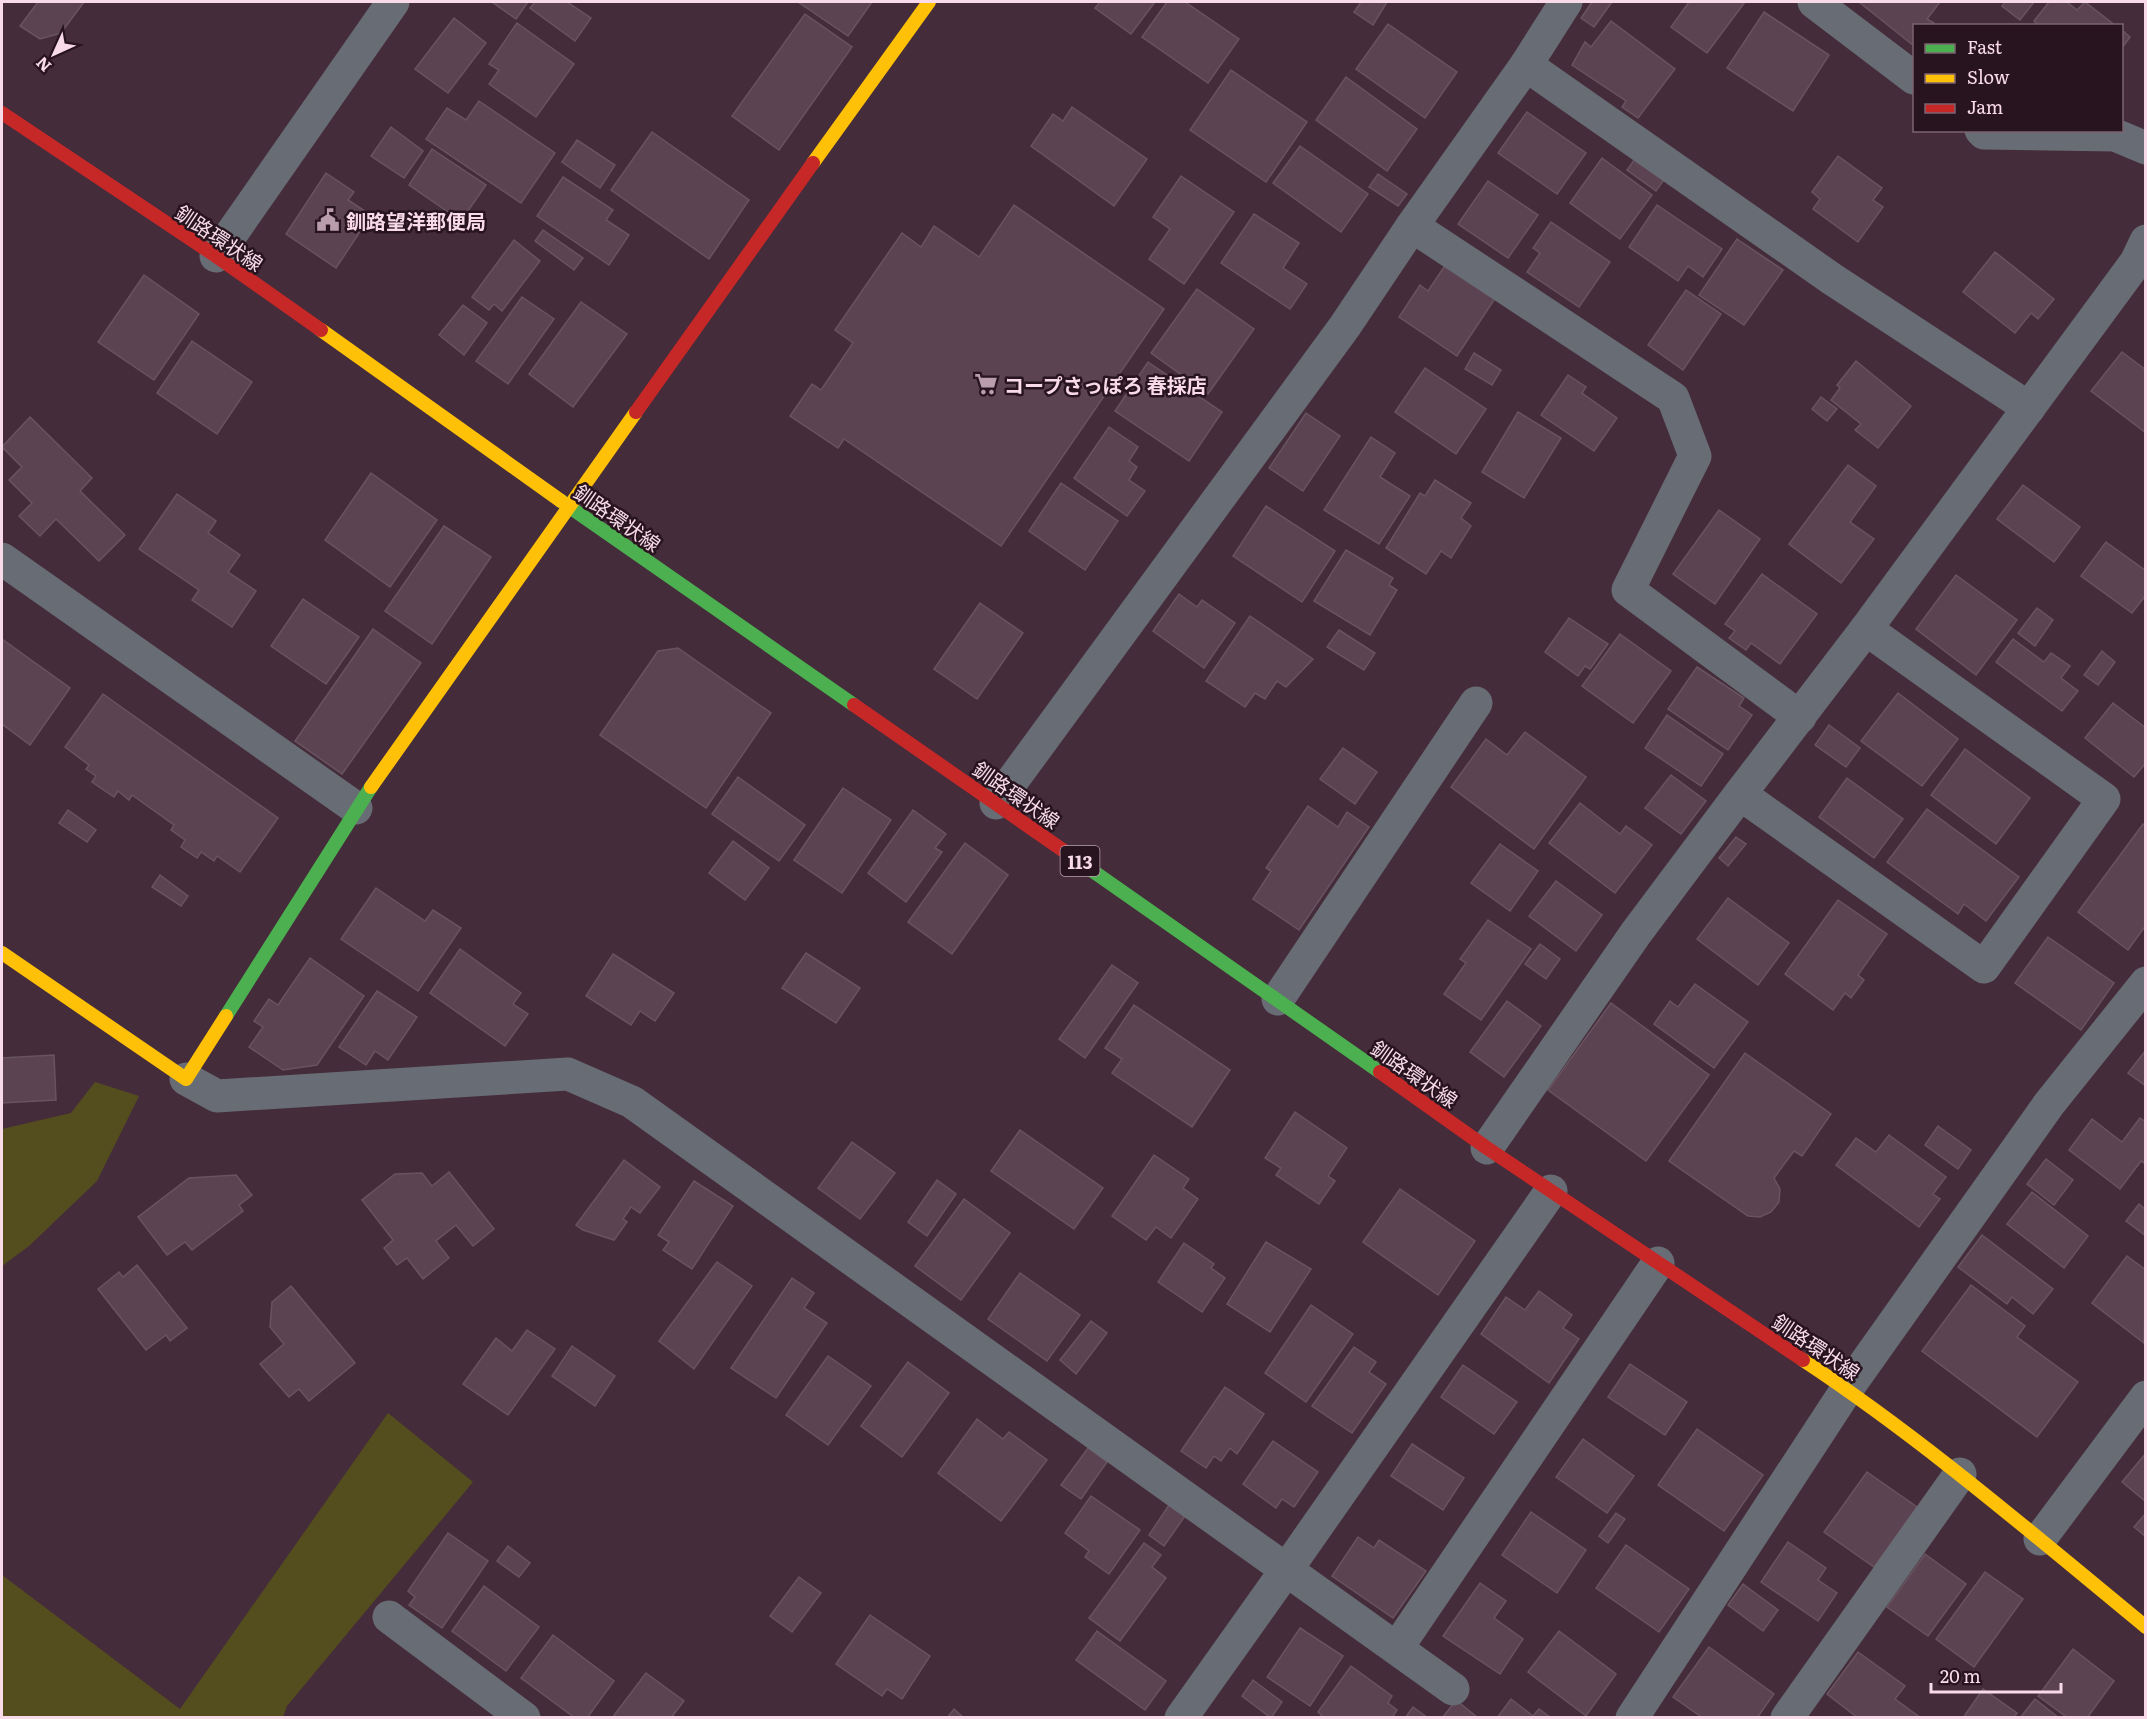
<svg xmlns="http://www.w3.org/2000/svg" width="2147" height="1719" viewBox="0 0 2147 1719" font-family="Literata,'Noto Sans JP',serif">
<rect width="100%" height="100%" fill="#442c3a"/>
<g fill="#544e1e">
<polygon points="95,1082 139,1096 97,1181 29,1246 2,1266 2,1129 71,1113"/>
<polygon points="388,1413 473,1482 287,1706 283,1717 2,1717 2,1575 180,1709"/>
</g>
<g fill="#5c4352" stroke="#68545f" stroke-width="1.5">
<polygon points="38,2 84,2 61,33 40,39 20,26"/>
<polygon points="492,2 528,2 516,19"/>
<polygon points="535,2 567,2 591,18 575,41 530,8"/>
<polygon points="798,2 872,2 848,36"/>
<polygon points="1100,2 1155,2 1131,34 1095,8"/>
<polygon points="1167,2 1185,2 1239,39 1208,83 1142,37"/>
<polygon points="1361,2 1387,2 1373,25 1354,12"/>
<polygon points="1592,2 1612,2 1594,27 1581,18"/>
<polygon points="1689,2 1745,2 1707,53 1671,27"/>
<polygon points="1859,2 1940,2 1927,19 1934,23 1932,26 1914,26 1914,46"/>
<polygon points="2005,2 2034,2 2020,20 2002,6"/>
<polygon points="2049,2 2067,2 2077,10 2085,2 2116,26 2039,26 2034,21"/>
<polygon points="1764,12 1829,55 1793,111 1727,68"/>
<polygon points="805,14 852,47 779,150 732,116"/>
<polygon points="454,18 486,43 448,93 415,69"/>
<polygon points="1611,21 1675,69 1638,118 1622,107 1626,101 1572,65 1585,42 1591,47"/>
<polygon points="517,23 574,64 536,117 489,84 499,70 489,64"/>
<polygon points="1388,24 1457,72 1425,118 1356,69"/>
<polygon points="2122,30 2130,37 2122,48"/>
<polygon points="1231,70 1307,122 1266,182 1190,130"/>
<polygon points="1346,77 1417,129 1387,171 1316,120"/>
<polygon points="479,101 555,153 521,203 426,139 447,108 466,120"/>
<polygon points="1072,107 1147,159 1114,206 1031,146 1053,114 1063,121"/>
<polygon points="1527,112 1586,153 1557,194 1498,153"/>
<polygon points="391,127 423,151 404,178 371,156"/>
<polygon points="652,132 749,200 709,259 611,190"/>
<polygon points="577,140 615,165 600,188 562,162"/>
<polygon points="1300,146 1368,194 1341,232 1273,183"/>
<polygon points="432,149 486,185 461,221 409,185"/>
<polygon points="1637,156 1666,177 1656,191 1627,170"/>
<polygon points="1838,156 1882,188 1873,200 1883,207 1858,242 1813,209 1820,199 1812,192"/>
<polygon points="1602,158 1652,195 1620,239 1570,203"/>
<polygon points="326,173 354,192 348,200 371,215 336,268 286,234"/>
<polygon points="1378,174 1407,194 1398,206 1369,187"/>
<polygon points="1181,176 1234,212 1184,284 1149,259 1170,229 1153,217"/>
<polygon points="563,177 613,210 606,220 629,235 609,265 537,216"/>
<polygon points="1488,181 1538,215 1508,258 1458,224"/>
<polygon points="1014,205 1164,309 1001,546 844,439 838,448 790,416 812,384 821,390 853,343 835,330 902,233 921,247 934,226 979,257"/>
<polygon points="1657,205 1722,249 1703,277 1688,266 1678,281 1629,247"/>
<polygon points="1254,214 1299,243 1283,268 1307,284 1290,309 1221,263"/>
<polygon points="1551,222 1610,262 1579,307 1527,272 1540,253 1533,248"/>
<polygon points="543,230 583,258 574,270 535,241"/>
<polygon points="1737,239 1783,270 1744,325 1699,295"/>
<polygon points="514,240 540,261 502,311 494,304 489,310 472,297"/>
<polygon points="1995,252 2054,299 2038,319 2031,313 2015,333 1963,292"/>
<polygon points="1446,264 1496,297 1457,356 1399,317 1420,285 1428,291"/>
<polygon points="144,275 199,314 154,380 98,342"/>
<polygon points="1197,289 1254,329 1208,394 1151,353"/>
<polygon points="1686,290 1721,314 1683,370 1648,345"/>
<polygon points="522,297 554,319 508,384 476,361"/>
<polygon points="581,302 627,334 573,407 529,374"/>
<polygon points="463,305 487,323 464,355 439,335"/>
<polygon points="192,341 252,382 217,434 157,393"/>
<polygon points="2122,352 2146,370 2146,433 2091,391"/>
<polygon points="1474,353 1501,370 1492,385 1465,369"/>
<polygon points="1856,361 1911,406 1878,448 1855,430 1861,424 1831,400 1840,388 1837,385"/>
<polygon points="1148,362 1222,412 1189,461 1115,411"/>
<polygon points="1425,368 1486,409 1456,454 1395,412"/>
<polygon points="1568,375 1586,387 1582,393 1617,418 1594,451 1541,415"/>
<polygon points="1821,397 1837,409 1827,421 1812,409"/>
<polygon points="1518,412 1561,438 1524,498 1482,472"/>
<polygon points="1306,413 1340,436 1303,491 1269,468"/>
<polygon points="30,417 92,478 80,491 125,535 99,561 56,519 40,536 19,516 32,503 9,480 22,467 2,447"/>
<polygon points="1109,427 1138,447 1129,461 1137,467 1129,480 1145,491 1127,516 1074,478"/>
<polygon points="1371,437 1395,453 1380,477 1410,496 1379,544 1324,510"/>
<polygon points="1848,465 1876,486 1850,522 1874,539 1841,583 1789,544"/>
<polygon points="371,473 437,520 390,587 325,540"/>
<polygon points="1435,480 1471,503 1461,518 1471,526 1451,558 1441,551 1426,574 1386,548 1420,493 1425,496"/>
<polygon points="1061,483 1118,521 1085,570 1029,531"/>
<polygon points="2023,485 2080,527 2054,562 1997,519"/>
<polygon points="177,494 216,521 208,533 240,555 228,572 256,591 232,627 192,600 199,590 139,549"/>
<polygon points="1266,506 1335,551 1302,602 1233,556"/>
<polygon points="1719,510 1760,539 1715,604 1673,574"/>
<polygon points="444,526 491,557 432,644 385,611"/>
<polygon points="2106,542 2146,571 2146,595 2132,613 2081,576"/>
<polygon points="1346,550 1393,578 1389,585 1397,590 1370,635 1314,601"/>
<polygon points="1762,574 1817,614 1780,664 1751,643 1746,650 1729,638 1735,631 1725,624"/>
<polygon points="1956,575 2017,620 1976,675 1916,629"/>
<polygon points="1179,594 1197,607 1202,600 1235,623 1204,668 1153,631"/>
<polygon points="303,599 359,637 326,684 271,646"/>
<polygon points="980,603 1023,633 977,699 934,669"/>
<polygon points="2037,608 2053,620 2035,646 2018,633"/>
<polygon points="1250,616 1313,659 1286,687 1277,681 1265,699 1255,693 1245,707 1206,681"/>
<polygon points="1569,618 1608,644 1590,669 1585,666 1578,676 1545,652"/>
<polygon points="373,629 421,663 342,774 295,741"/>
<polygon points="1339,630 1375,653 1364,670 1327,647"/>
<polygon points="1620,634 1671,671 1633,723 1582,686"/>
<polygon points="2,639 70,688 30,745 2,724"/>
<polygon points="2013,639 2044,662 2051,653 2070,666 2061,678 2078,691 2062,711 1996,662"/>
<polygon points="678,648 771,713 706,808 600,735 658,651"/>
<polygon points="2102,651 2115,662 2098,685 2084,675"/>
<polygon points="1697,667 1744,698 1739,706 1752,715 1728,750 1668,709"/>
<polygon points="1898,693 1958,739 1922,786 1861,741"/>
<polygon points="103,694 278,818 240,872 217,856 214,861 201,852 197,858 181,847 185,840 171,830 174,825 132,795 129,800 118,791 114,797 92,782 96,776 86,769 89,765 65,747"/>
<polygon points="2113,703 2146,728 2146,763 2134,777 2085,738"/>
<polygon points="1667,715 1723,754 1701,786 1645,748"/>
<polygon points="1829,725 1860,748 1846,767 1815,745"/>
<polygon points="1525,732 1586,777 1534,849 1451,787 1486,739 1507,755"/>
<polygon points="1343,748 1377,772 1355,804 1320,779"/>
<polygon points="1965,749 2030,798 1996,844 1931,795"/>
<polygon points="1671,775 1706,801 1681,834 1645,808"/>
<polygon points="738,777 805,825 779,861 712,814"/>
<polygon points="1847,778 1903,819 1874,858 1819,817"/>
<polygon points="843,788 891,820 842,893 794,860"/>
<polygon points="1580,803 1620,834 1626,826 1652,845 1615,893 1549,843"/>
<polygon points="1308,806 1338,827 1347,812 1369,827 1299,930 1253,899 1271,871 1266,868"/>
<polygon points="1927,809 2019,877 1986,921 1964,904 1958,914 1887,862"/>
<polygon points="68,810 96,830 87,842 59,823"/>
<polygon points="913,810 946,834 935,848 942,852 906,902 868,873"/>
<polygon points="2143,824 2146,826 2146,925 2128,950 2078,912"/>
<polygon points="1736,837 1746,844 1728,866 1719,858"/>
<polygon points="733,841 769,868 745,900 709,873"/>
<polygon points="965,843 1008,875 952,954 908,922"/>
<polygon points="1500,844 1538,871 1510,911 1471,883"/>
<polygon points="160,875 188,896 181,906 152,887"/>
<polygon points="1556,881 1602,915 1576,951 1529,916"/>
<polygon points="376,888 425,921 433,910 461,928 418,991 341,939"/>
<polygon points="1728,898 1789,943 1758,985 1697,939"/>
<polygon points="1838,900 1887,934 1858,975 1864,980 1851,998 1845,993 1833,1010 1785,974"/>
<polygon points="1488,920 1531,949 1481,1020 1444,994 1466,963 1460,959"/>
<polygon points="2048,937 2114,983 2081,1030 2015,983"/>
<polygon points="1540,944 1560,959 1546,979 1525,964"/>
<polygon points="460,949 521,993 513,1004 528,1014 505,1046 430,993"/>
<polygon points="806,953 860,988 836,1023 782,988"/>
<polygon points="613,954 674,993 655,1021 640,1011 631,1025 586,996"/>
<polygon points="310,958 364,996 317,1065 283,1070 249,1047 263,1027 254,1021 269,999 278,1005"/>
<polygon points="1112,965 1138,983 1085,1058 1059,1039"/>
<polygon points="1695,984 1748,1022 1714,1068 1654,1024 1670,1001 1678,1007"/>
<polygon points="377,991 417,1017 388,1060 375,1051 366,1065 339,1047"/>
<polygon points="1507,1001 1541,1026 1504,1077 1470,1052"/>
<polygon points="1611,1003 1709,1075 1646,1161 1548,1090"/>
<polygon points="1134,1005 1230,1070 1192,1127 1112,1073 1122,1059 1105,1048"/>
<polygon points="2146,1050 2146,1086 2128,1073"/>
<polygon points="1745,1053 1831,1114 1802,1156 1794,1151 1774,1178 1780,1189 1779,1202 1771,1212 1760,1217 1748,1216 1669,1161"/>
<polygon points="54,1055 56,1100 2,1103 2,1058"/>
<polygon points="1295,1112 1347,1148 1328,1176 1335,1181 1319,1204 1276,1175 1281,1168 1265,1158"/>
<polygon points="2140,1118 2146,1122 2146,1164 2141,1161 2120,1189 2069,1150 2092,1119 2122,1142"/>
<polygon points="1938,1126 1971,1150 1958,1169 1925,1145"/>
<polygon points="1020,1130 1103,1188 1074,1229 991,1171"/>
<polygon points="1889,1135 1946,1177 1933,1194 1940,1199 1919,1227 1836,1165 1856,1138 1876,1152"/>
<polygon points="852,1142 895,1173 860,1219 818,1188"/>
<polygon points="1154,1155 1189,1179 1183,1188 1198,1199 1171,1238 1156,1227 1146,1240 1112,1216"/>
<polygon points="2046,1159 2073,1180 2054,1205 2027,1184"/>
<polygon points="624,1160 660,1187 640,1213 631,1207 623,1219 627,1222 614,1240 583,1230 576,1225"/>
<polygon points="449,1172 494,1229 473,1246 456,1225 436,1241 449,1258 423,1279 407,1258 397,1265 384,1248 393,1240 362,1200 395,1174 422,1173 432,1186"/>
<polygon points="236,1175 252,1195 239,1205 243,1211 192,1250 185,1242 167,1255 138,1217 189,1178"/>
<polygon points="937,1180 956,1194 927,1236 908,1222"/>
<polygon points="694,1181 733,1206 692,1269 663,1250 669,1242 658,1235"/>
<polygon points="1400,1189 1475,1241 1438,1295 1363,1242"/>
<polygon points="2032,1192 2088,1236 2064,1268 2007,1224"/>
<polygon points="964,1199 1010,1233 961,1300 915,1266"/>
<polygon points="2139,1204 2146,1210 2146,1236 2126,1221"/>
<polygon points="1982,1235 2053,1289 2033,1314 2012,1297 2007,1304 1958,1267"/>
<polygon points="1266,1242 1311,1269 1270,1332 1227,1304"/>
<polygon points="1184,1243 1214,1264 1211,1268 1225,1278 1202,1312 1158,1282"/>
<polygon points="2127,1256 2146,1270 2144,1343 2092,1303"/>
<polygon points="717,1262 752,1286 694,1369 659,1341"/>
<polygon points="137,1265 187,1328 170,1341 166,1335 146,1350 98,1289 119,1272 123,1277"/>
<polygon points="1020,1273 1080,1315 1047,1361 988,1319"/>
<polygon points="792,1278 814,1293 804,1308 827,1323 776,1398 731,1368"/>
<polygon points="1971,1285 2025,1326 2017,1337 2078,1382 2037,1437 1922,1351"/>
<polygon points="291,1286 355,1363 309,1401 299,1389 289,1397 260,1364 284,1344 270,1327 272,1302"/>
<polygon points="1539,1291 1572,1315 1563,1328 1579,1339 1549,1383 1481,1334 1506,1297 1525,1310"/>
<polygon points="1311,1305 1353,1334 1306,1402 1265,1373"/>
<polygon points="1091,1321 1107,1333 1076,1374 1060,1360"/>
<polygon points="527,1330 555,1349 508,1415 463,1384 496,1338 512,1351"/>
<polygon points="572,1346 615,1376 595,1406 552,1376"/>
<polygon points="1354,1347 1376,1362 1369,1372 1386,1384 1352,1433 1312,1406"/>
<polygon points="828,1356 871,1386 828,1445 786,1415"/>
<polygon points="908,1362 949,1393 902,1457 861,1426"/>
<polygon points="1630,1364 1687,1402 1665,1435 1608,1397"/>
<polygon points="1463,1365 1517,1402 1494,1434 1441,1397"/>
<polygon points="1225,1387 1264,1414 1237,1454 1230,1448 1221,1461 1214,1456 1206,1468 1181,1451"/>
<polygon points="977,1419 1003,1439 1009,1432 1047,1460 1001,1521 938,1473"/>
<polygon points="1697,1429 1763,1475 1724,1531 1658,1485"/>
<polygon points="1583,1439 1634,1476 1607,1513 1556,1477"/>
<polygon points="1273,1441 1318,1472 1294,1507 1282,1499 1276,1508 1243,1484"/>
<polygon points="1412,1444 1464,1478 1443,1510 1391,1476"/>
<polygon points="1088,1448 1107,1462 1081,1499 1061,1485"/>
<polygon points="2146,1453 2146,1502 2122,1482"/>
<polygon points="1867,1472 1917,1507 1874,1567 1824,1532"/>
<polygon points="1091,1496 1140,1530 1109,1574 1085,1557 1089,1551 1065,1533"/>
<polygon points="1169,1505 1185,1516 1164,1546 1149,1535"/>
<polygon points="1531,1512 1586,1550 1557,1593 1502,1555"/>
<polygon points="1616,1513 1625,1519 1608,1543 1599,1536"/>
<polygon points="2146,1513 2146,1537 2134,1527"/>
<polygon points="448,1533 488,1561 442,1628 409,1605 415,1597 408,1591"/>
<polygon points="1358,1537 1374,1548 1379,1540 1426,1571 1393,1618 1332,1576"/>
<polygon points="1788,1542 1826,1568 1818,1580 1837,1593 1818,1621 1761,1582"/>
<polygon points="1144,1543 1161,1555 1152,1567 1166,1578 1120,1641 1089,1618"/>
<polygon points="1626,1545 1689,1589 1659,1632 1596,1588"/>
<polygon points="508,1546 530,1563 519,1577 497,1561"/>
<polygon points="1925,1554 1966,1584 1928,1636 1887,1607"/>
<polygon points="1985,1572 2023,1599 1974,1667 1936,1639"/>
<polygon points="799,1577 821,1593 792,1632 770,1616"/>
<polygon points="1480,1583 1506,1601 1494,1618 1523,1639 1500,1674 1443,1636"/>
<polygon points="1743,1584 1778,1610 1763,1631 1728,1605"/>
<polygon points="484,1586 539,1627 506,1671 452,1631"/>
<polygon points="870,1615 930,1656 902,1699 887,1689 882,1696 836,1664"/>
<polygon points="1300,1628 1343,1656 1310,1706 1267,1677"/>
<polygon points="1097,1631 1166,1681 1145,1710 1076,1660"/>
<polygon points="1559,1631 1616,1674 1586,1716 1528,1672"/>
<polygon points="553,1635 614,1681 587,1718 575,1718 521,1678"/>
<polygon points="1709,1647 1774,1694 1757,1718 1703,1718 1673,1697"/>
<polygon points="2073,1649 2114,1681 2087,1718 2068,1718 2038,1696"/>
<polygon points="1858,1652 1905,1686 1895,1699 1921,1718 1858,1718 1827,1694"/>
<polygon points="1351,1666 1392,1696 1388,1703 1397,1710 1392,1718 1324,1718 1318,1712"/>
<polygon points="646,1673 684,1701 671,1718 612,1718"/>
<polygon points="1253,1680 1282,1702 1271,1718 1242,1696"/>
<polygon points="1983,1689 2017,1713 2014,1718 1963,1718"/>
<polygon points="1511,1699 1533,1716 1539,1709 1551,1718 1497,1718"/>
<polygon points="2035,1699 2059,1718 2020,1718"/>
<polygon points="1456,1700 1478,1718 1443,1717"/>
<polygon points="1413,1707 1428,1718 1405,1718"/>
<polygon points="954,1709 964,1718 947,1718"/>
</g>
<g fill="none" stroke-linecap="round" stroke-linejoin="round">
<g stroke="#686c74" stroke-width="33">
<polyline points="1814,2 1914,78"/>
<polyline points="1526,65 1832,279 2029,408"/>
<polyline points="1981,130 1984,133 2115,135 2146,148"/>
<polyline points="1412,226 1673,398 1695,456 1628,590 1800,717"/>
<polyline points="216,256 393,2"/>
<polyline points="2,559 356,808"/>
<polyline points="1740,794 1984,967 2104,799 1866,629"/>
<polyline points="996,803 1345,326 1412,226 1526,65 1566,2"/>
<polyline points="1278,999 1476,703"/>
<polyline points="186,1079 217,1096 568,1074 632,1102 1453,1689"/>
<polyline points="1487,1148 1636,933 1740,794 1866,629 2136,262 2146,241"/>
<polyline points="2040,1539 2146,1397"/>
<polyline points="389,1617 524,1718"/>
<polyline points="1397,1648 1658,1263"/>
<polyline points="1181,1718 1287,1569 1551,1191"/>
<polyline points="1632,1718 1847,1389 2049,1104 2146,983"/>
<polyline points="1787,1718 1960,1474"/>
</g>
<g stroke="#4caf50" stroke-width="14">
<polyline points="561,501 854,705"/>
<polyline points="1077,860 1380,1072"/>
<polyline points="226,1016 371,787"/>
</g>
<g stroke="#ffc107" stroke-width="14">
<polyline points="813,163 929,2"/>
<polyline points="321,330 561,501"/>
<polyline points="371,787 636,412"/>
<polyline points="2,953 186,1079 226,1016"/>
<path d="M1803 1360C1924 1440 2034 1535 2146 1627"/>
</g>
<g stroke="#c62828" stroke-width="14">
<polyline points="2,113 216,256 321,330"/>
<polyline points="636,412 813,163"/>
<polyline points="854,705 1077,860"/>
<polyline points="1380,1072 1487,1148 1803,1360"/>
</g>
</g>
<defs>
<g id="civic-bare" transform="scale(1.8)"><path d="M-.6-6.5H3V-4.5H.6V-3L4-1V1h2V6H-6V1h2V-1L-.6-3ZM-1.2 2.5V6h2.4V2.5Z" fill="#b99dac" stroke="#28141f" stroke-width="2.5" paint-order="stroke"/></g>
<g id="supermarket-bare" transform="scale(1.8)"><path d="M-6-5.5h2.5l.6 2H6L4.5 2H-2.5L-4.4-4H-6ZM-1.5 3.2a1.3 1.3 0 1 0 .1 0ZM3 3.2a1.3 1.3 0 1 0 .1 0Z" fill="#b99dac" stroke="#28141f" stroke-width="2.5" paint-order="stroke"/></g>
</defs>
<g fill-rule="evenodd">
<use href="#civic-bare" x="328" y="220"/>
<use href="#supermarket-bare" x="986" y="384"/>
</g>
<g text-anchor="middle" dominant-baseline="central" stroke-width="5" stroke-linejoin="round" paint-order="stroke">
<rect fill="#28141f" stroke="#ba9fac" stroke-width="1.5" x="1060.5" y="846" width="39" height="30" rx="4.5"/>
<g font-size="18" font-weight="bold" fill="#f8dae9">
<text x="1080" y="861">113</text>
</g>
<g font-size="20" font-weight="bold" fill="#f8dae9" stroke="#28141f" text-anchor="start">
<text x="346" y="220">釧路望洋郵便局</text>
<text x="1004" y="384">コープさっぽろ 春採店</text>
</g>
<g font-size="20" fill="#f8dae9" stroke="#28141f">
<text transform="translate(220 237) rotate(34)">釧路環状線</text>
<text transform="translate(618 517) rotate(35)">釧路環状線</text>
<text transform="translate(1017 794) rotate(35)">釧路環状線</text>
<text transform="translate(1415 1073) rotate(35)">釧路環状線</text>
<text transform="translate(1817 1346) rotate(34)">釧路環状線</text>
</g>
</g>
<rect width="2147" height="1719" fill="none" stroke="#f8dae9" stroke-width="6"/>
<rect x="1913" y="24" width="210" height="108" fill="#28141f" stroke="#7b6370" stroke-width="1.5"/>
<rect x="1925" y="44" width="30" height="9" fill="#4caf50" stroke="#7b6370" stroke-width="1.5"/>
<text x="1967" y="54" font-size="18" fill="#f8dae9">Fast</text>
<rect x="1925" y="74" width="30" height="9" fill="#ffc107" stroke="#7b6370" stroke-width="1.5"/>
<text x="1967" y="84" font-size="18" fill="#f8dae9">Slow</text>
<rect x="1925" y="104" width="30" height="9" fill="#c62828" stroke="#7b6370" stroke-width="1.5"/>
<text x="1967" y="114" font-size="18" fill="#f8dae9">Jam</text>
<g transform="translate(54 54) rotate(225)" stroke="#28141f" stroke-width="4.5" paint-order="stroke">
<path d="M0-4.5L10 22L0 15L-10 22Z" fill="#f8dae9"/>
<text y="-9" font-size="16" font-weight="bold" text-anchor="middle" fill="#f8dae9">N</text>
</g>
<path d="M1931 1683v9h130v-9" fill="none" stroke="#f8dae9" stroke-width="3"/>
<text x="1940" y="1683" font-size="18" fill="#f8dae9" stroke="#28141f" stroke-width="4.5" paint-order="stroke">20 m</text>
</svg>
